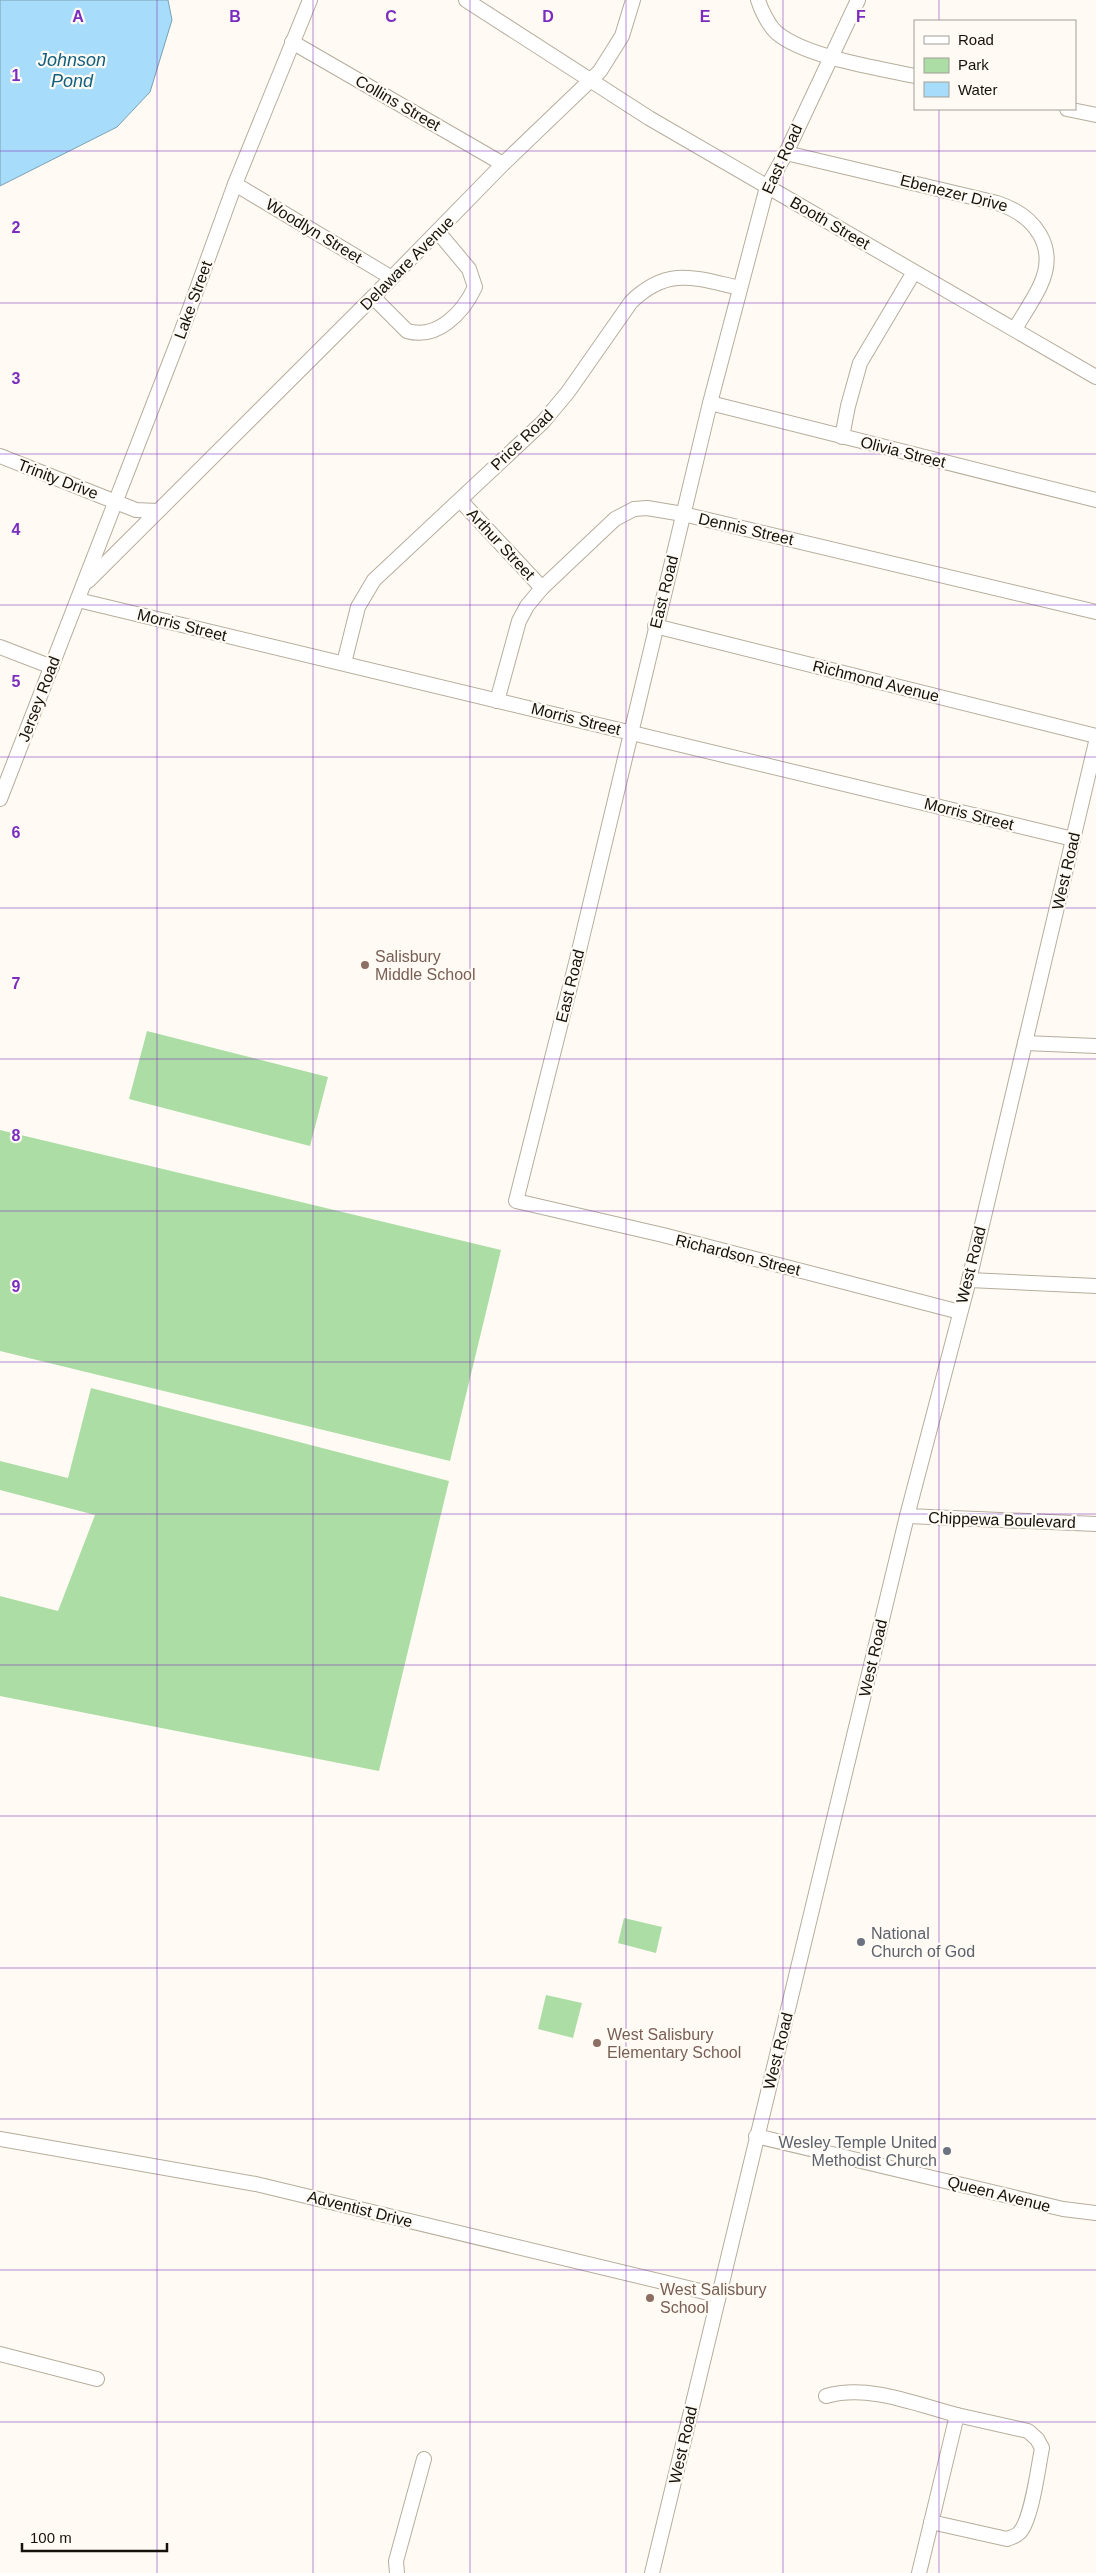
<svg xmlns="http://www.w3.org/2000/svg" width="1096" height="2573" viewBox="0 0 1096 2573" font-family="Arial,sans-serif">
<rect width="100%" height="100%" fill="#fffbf4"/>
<g fill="#acdda4">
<polygon points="147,1031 328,1077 310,1146 129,1099"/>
<polygon points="0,1130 501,1250 450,1461 0,1351"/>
<polygon points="91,1388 449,1481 379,1771 0,1696 0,1596 58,1611 95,1515 0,1490 0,1461 68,1478"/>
<polygon points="624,1918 662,1927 656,1953 618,1943"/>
<polygon points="546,1995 582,2003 573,2038 538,2029"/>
</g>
<polygon fill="#a7ddfa" stroke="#7ba0b3" points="0,0 168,0 172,20 150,92 117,127 0,186"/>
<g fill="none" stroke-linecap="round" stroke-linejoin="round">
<g stroke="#b6ad9c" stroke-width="16">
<g id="minor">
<polyline points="466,0 649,118 1096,377"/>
<path d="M758 0C761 10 769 26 777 33 806 57 877 68 915 76"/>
<polyline points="858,0 786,153 767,187 710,403 577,959 516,1201 663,1235 960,1312"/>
<polyline points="292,42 503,164"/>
<polyline points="1067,109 1096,115"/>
<path d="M786 153 997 203C1034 215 1059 246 1040 286 1033 301 1023 315 1015 329"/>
<polyline points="235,184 392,278"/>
<path d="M373 297 407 331C437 340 463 313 475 287L469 269 438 232"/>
<polyline points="710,403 1096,500"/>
<polyline points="842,437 848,406 860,363 914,272"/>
<polyline points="0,456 136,510 157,511"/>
<polyline points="460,500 542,588"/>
<polyline points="88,581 373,297 503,164 600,71 622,36 633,0"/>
<polyline points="78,600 1073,839"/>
<polyline points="655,626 1096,736"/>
<polyline points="0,647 52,667"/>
<path d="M344 663 358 607 374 580 543 422 568 392 631 302C668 266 695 278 740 288"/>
<polyline points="497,701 519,621 527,606 542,588 615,519 634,509 647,508 683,514 1096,612"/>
<polyline points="0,799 178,341 235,184 310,0"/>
<polyline points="1025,1043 1096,1046"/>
<polyline points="969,1280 1096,1286"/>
<polyline points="907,1516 1096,1524"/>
<polyline points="756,2136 1063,2209 1096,2213"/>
<polyline points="0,2139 256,2184 717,2295"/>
<polyline points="0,2354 97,2379"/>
<path d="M826 2396C869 2384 915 2404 957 2415L919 2573"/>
<path d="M931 2522 1007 2539C1012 2537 1017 2536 1020 2532 1032 2518 1038 2468 1042 2448L1037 2439 1028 2431 957 2415"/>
<polyline points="397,2573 396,2561 424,2459"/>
<polyline points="652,2573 907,1516 969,1280 1096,742"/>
</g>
</g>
<use href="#minor" stroke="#fff" stroke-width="14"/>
</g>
<path fill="none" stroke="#7b2cbf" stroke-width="1" stroke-opacity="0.55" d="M157 0V2573M313 0V2573M470 0V2573M626 0V2573M783 0V2573M939 0V21M939 109V2573M0 151H1096M0 303H1096M0 454H1096M0 605H1096M0 757H1096M0 908H1096M0 1059H1096M0 1211H1096M0 1362H1096M0 1514H1096M0 1665H1096M0 1816H1096M0 1968H1096M0 2119H1096M0 2270H1096M0 2422H1096"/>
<g fill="#8d6e63" stroke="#fffbf4" stroke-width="2">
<circle cx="365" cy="965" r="5"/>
<circle cx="597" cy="2043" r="5"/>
<circle cx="650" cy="2298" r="5"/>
</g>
<g fill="#6b7280" stroke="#fffbf4" stroke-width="2">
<circle cx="861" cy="1942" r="5"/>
<circle cx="947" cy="2151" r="5"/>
</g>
<g text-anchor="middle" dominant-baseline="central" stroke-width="4.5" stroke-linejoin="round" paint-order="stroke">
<g font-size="16" fill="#15120c" stroke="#fffbf4">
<text transform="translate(398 103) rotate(30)">Collins Street</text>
<text transform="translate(782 159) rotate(-65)">East Road</text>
<text transform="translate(954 193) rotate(14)">Ebenezer Drive</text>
<text transform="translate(830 223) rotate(30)">Booth Street</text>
<text transform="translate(314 231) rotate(31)">Woodlyn Street</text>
<text transform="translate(407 263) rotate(-45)">Delaware Avenue</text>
<text transform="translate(193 300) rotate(-70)">Lake Street</text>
<text transform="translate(522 440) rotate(-44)">Price Road</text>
<text transform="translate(903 452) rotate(14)">Olivia Street</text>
<text transform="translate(58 479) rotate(21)">Trinity Drive</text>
<text transform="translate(746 529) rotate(13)">Dennis Street</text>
<text transform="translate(501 544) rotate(47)">Arthur Street</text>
<text transform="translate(664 592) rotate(-76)">East Road</text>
<text transform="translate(182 625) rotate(14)">Morris Street</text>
<text transform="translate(876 681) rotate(14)">Richmond Avenue</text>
<text transform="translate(39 699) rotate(-69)">Jersey Road</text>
<text transform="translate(576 719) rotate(14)">Morris Street</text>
<text transform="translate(969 814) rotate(14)">Morris Street</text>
<text transform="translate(1066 871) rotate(-77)">West Road</text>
<text transform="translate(570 986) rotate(-76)">East Road</text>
<text transform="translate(738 1255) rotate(14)">Richardson Street</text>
<text transform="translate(971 1265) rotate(-76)">West Road</text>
<text transform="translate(1002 1520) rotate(2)">Chippewa Boulevard</text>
<text transform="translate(873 1658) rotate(-77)">West Road</text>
<text transform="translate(778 2051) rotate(-76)">West Road</text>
<text transform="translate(999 2194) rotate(14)">Queen Avenue</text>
<text transform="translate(360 2209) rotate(14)">Adventist Drive</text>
<text transform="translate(683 2445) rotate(-77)">West Road</text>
</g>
<g font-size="16" fill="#785e54" stroke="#fffbf4" text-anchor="start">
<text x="375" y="956">Salisbury<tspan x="375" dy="18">Middle School</tspan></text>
<text x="607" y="2034">West Salisbury<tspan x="607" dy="18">Elementary School</tspan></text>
<text x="660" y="2289">West Salisbury<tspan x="660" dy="18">School</tspan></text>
</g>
<g font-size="16" fill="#5b616d" stroke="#fffbf4" text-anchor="start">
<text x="871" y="1933">National<tspan x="871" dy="18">Church of God</tspan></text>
<text x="937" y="2142" text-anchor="end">Wesley Temple United<tspan x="937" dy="18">Methodist Church</tspan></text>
</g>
<g font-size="18" font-style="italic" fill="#115f7f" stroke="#fffbf4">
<text x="72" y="60">Johnson<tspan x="72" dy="21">Pond</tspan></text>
</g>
</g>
<g font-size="16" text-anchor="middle" font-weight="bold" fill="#7b2cbf" stroke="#fffbf4" stroke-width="4.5" stroke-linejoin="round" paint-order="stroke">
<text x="78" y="22">A</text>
<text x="235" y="22">B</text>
<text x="391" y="22">C</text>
<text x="548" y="22">D</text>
<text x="705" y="22">E</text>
<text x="861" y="22">F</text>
<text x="16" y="81">1</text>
<text x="16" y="233">2</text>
<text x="16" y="384">3</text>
<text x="16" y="535">4</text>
<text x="16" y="687">5</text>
<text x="16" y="838">6</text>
<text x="16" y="989">7</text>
<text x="16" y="1141">8</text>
<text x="16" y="1292">9</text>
</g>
<rect x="914" y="20" width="162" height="90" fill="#fffbf4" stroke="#a19e97"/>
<rect x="924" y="36" width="25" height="8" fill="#ffffff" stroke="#a19e97"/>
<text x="958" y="45" font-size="15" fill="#15120c">Road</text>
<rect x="924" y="58" width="25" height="15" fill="#acdda4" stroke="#a19e97"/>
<text x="958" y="70" font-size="15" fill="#15120c">Park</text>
<rect x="924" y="82" width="25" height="15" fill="#a7ddfa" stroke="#a19e97"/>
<text x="958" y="95" font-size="15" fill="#15120c">Water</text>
<path d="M22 2543v8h145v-8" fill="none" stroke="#15120c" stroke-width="2.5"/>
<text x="30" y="2543" font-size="15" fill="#15120c" stroke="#fffbf4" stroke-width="4" paint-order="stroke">100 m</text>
</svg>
